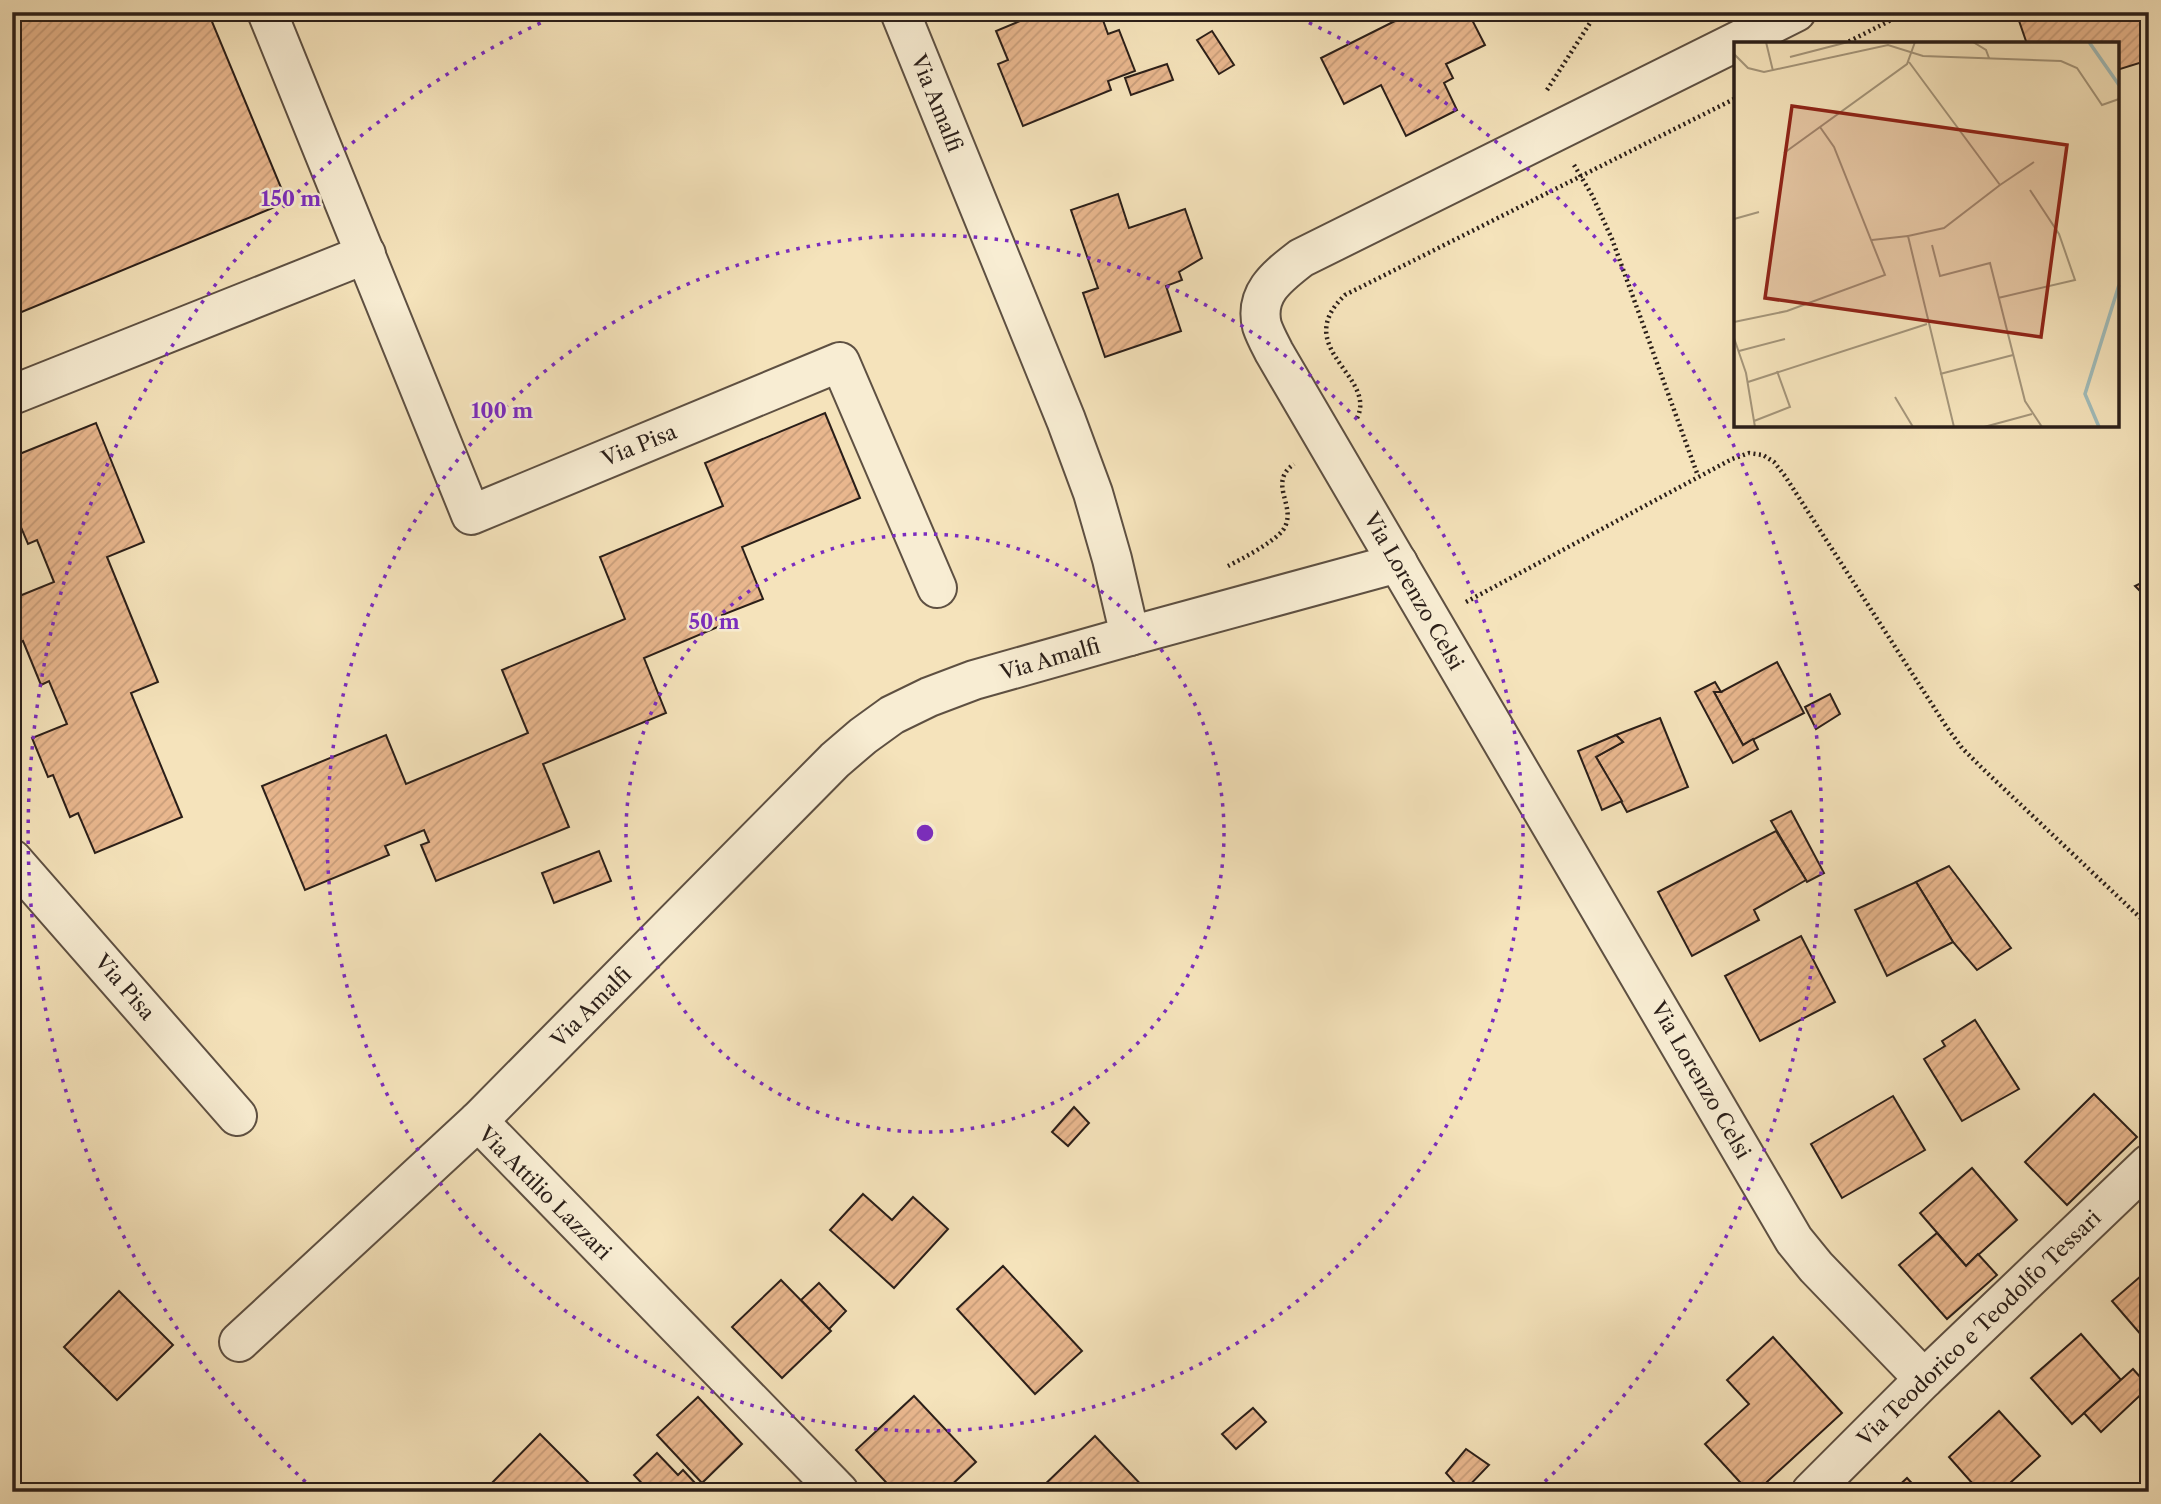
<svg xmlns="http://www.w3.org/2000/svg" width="2161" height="1504" viewBox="0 0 2161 1504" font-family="'Libre Caslon Text',serif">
<defs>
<pattern id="building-hatch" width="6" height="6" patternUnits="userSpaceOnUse" patternTransform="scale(1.75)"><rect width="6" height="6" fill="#e9b78e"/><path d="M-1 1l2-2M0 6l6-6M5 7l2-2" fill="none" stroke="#c89d7a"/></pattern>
</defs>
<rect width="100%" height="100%" fill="#f5e3bb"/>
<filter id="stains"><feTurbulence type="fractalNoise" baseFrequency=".00286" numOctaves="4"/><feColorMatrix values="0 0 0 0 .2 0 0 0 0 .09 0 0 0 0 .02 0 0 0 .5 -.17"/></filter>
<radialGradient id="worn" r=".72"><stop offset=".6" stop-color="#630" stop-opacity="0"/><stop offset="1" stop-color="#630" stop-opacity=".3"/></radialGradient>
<g fill="url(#building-hatch)" stroke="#2b1f19" stroke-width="2">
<polygon points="12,12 208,12 287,202 12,316"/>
<polygon points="1042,12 1100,12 1108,34 1119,30 1135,71 1108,81 1111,90 1023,126 998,64 1008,60 996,31"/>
<polygon points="1390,12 1468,12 1485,45 1446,64 1453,78 1444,83 1457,110 1406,136 1381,85 1344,104 1321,58 1395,21"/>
<polygon points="2016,12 2149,12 2149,60 2117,70 2117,44 2027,44"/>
<polygon points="1212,31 1234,65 1219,74 1197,40"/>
<polygon points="1167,64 1173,80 1131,95 1125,78"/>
<polygon points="1118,194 1129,228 1185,209 1202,258 1179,272 1182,280 1166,286 1181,331 1105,357 1083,293 1098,288 1071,210"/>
<polygon points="825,413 860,498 742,547 763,599 722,615 725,624 644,658 666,713 543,764 569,827 436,881 421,845 429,842 424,830 385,846 389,855 305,890 262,786 386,735 406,784 528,733 502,670 625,619 600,557 723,506 705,463"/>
<polygon points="96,423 144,542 107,557 158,682 131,693 182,817 95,853 78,813 70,817 53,775 48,777 32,738 67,724 49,681 41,685 23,641 17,644 12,632 12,599 54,582 37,540 28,544 12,506 12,457"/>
<polygon points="2149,579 2149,600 2135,586"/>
<polygon points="1777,662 1804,713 1743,745 1714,692 1721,692"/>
<polygon points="1715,682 1721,692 1714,692 1743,745 1753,739 1758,749 1733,763 1695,692"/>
<polygon points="1830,694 1840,714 1816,729 1805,707"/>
<polygon points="1660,718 1688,787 1627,812 1596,757 1623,742 1616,735"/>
<polygon points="1616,735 1623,742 1596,757 1622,801 1602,810 1578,751"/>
<polygon points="1791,811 1824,873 1807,882 1771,821"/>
<polygon points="1776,831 1806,880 1754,910 1759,920 1692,956 1658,892"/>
<polygon points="599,851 611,881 554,903 542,873"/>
<polygon points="1949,866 2011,948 1977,970 1953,942 1916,882"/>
<polygon points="1916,882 1953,942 1887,976 1855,910"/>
<polygon points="1801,936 1835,1002 1760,1041 1725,976"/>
<polygon points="1975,1020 2019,1089 1962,1121 1924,1059 1945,1046 1942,1041"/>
<polygon points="2094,1094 2137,1137 2067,1205 2025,1162"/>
<polygon points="1893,1096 1925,1150 1842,1198 1811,1144"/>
<polygon points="1074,1107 1089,1123 1068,1146 1052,1132"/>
<polygon points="1972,1168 2017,1220 1966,1266 1920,1213"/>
<polygon points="863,1194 892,1220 913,1197 948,1229 894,1288 830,1230"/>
<polygon points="1937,1233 1966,1266 1978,1254 1997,1275 1947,1319 1899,1265"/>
<polygon points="1003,1266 1082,1351 1035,1394 957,1309"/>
<polygon points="2149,1269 2149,1344 2112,1301"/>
<polygon points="781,1280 831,1331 782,1378 732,1327"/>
<polygon points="819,1283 846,1311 829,1329 801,1300"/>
<polygon points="119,1291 173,1345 117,1400 64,1347"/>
<polygon points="2081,1334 2121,1380 2072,1424 2031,1378"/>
<polygon points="1773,1337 1842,1413 1756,1492 1749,1492 1705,1444 1749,1404 1727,1380"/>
<polygon points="2133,1369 2149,1387 2101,1432 2084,1413"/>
<polygon points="914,1396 976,1462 944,1492 895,1492 856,1450"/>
<polygon points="698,1397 742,1444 702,1483 657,1435"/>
<polygon points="1253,1408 1266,1422 1236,1449 1222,1434"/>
<polygon points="1999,1411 2040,1456 2000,1492 1980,1492 1949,1457"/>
<polygon points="540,1434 593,1487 588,1492 483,1492"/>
<polygon points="1095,1436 1148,1492 1037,1492"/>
<polygon points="1466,1449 1489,1465 1463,1492 1446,1473"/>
<polygon points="657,1453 678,1475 683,1470 696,1484 688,1492 650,1492 634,1475"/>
<polygon points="1907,1478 1920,1492 1892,1492"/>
</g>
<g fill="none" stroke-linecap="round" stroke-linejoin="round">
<g stroke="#5e5042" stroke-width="42">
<g id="minor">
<polyline points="267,12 471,515 840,362 937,588"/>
<path d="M1796 12 1301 258C1278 276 1254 293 1262 326 1265 335 1270 344 1274 352L1794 1240 1816 1267 1924 1379"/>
<polyline points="12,395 366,254"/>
<polyline points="1130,636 1398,563"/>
<polyline points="12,859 237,1116"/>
<polyline points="478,1121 835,760 863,736 892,715 929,697 974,680 1130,636 1112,559 1093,493 1066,420 900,12"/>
<polyline points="239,1342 478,1121 839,1492"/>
<polyline points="1811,1492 1924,1379 2149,1164"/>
</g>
</g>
<g stroke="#2b1f19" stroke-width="4.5" stroke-dasharray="2 3.5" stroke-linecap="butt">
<polyline points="1844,44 1907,12"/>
<polyline points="1547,90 1597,12"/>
<polyline points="1574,165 1592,195 1612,239 1698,476"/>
<path d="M1357 418C1378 376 1289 348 1345 295L1736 98"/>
<path d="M1228 566C1242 559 1274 542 1283 530 1299 507 1266 484 1294 464"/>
<polyline points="1466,602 1732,459 1749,453 1763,455 1774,462 1785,476 1946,726 1962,748 1982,768 2149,926"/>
</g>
<use href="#minor" stroke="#f8edd3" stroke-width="38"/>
</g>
<g fill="none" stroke="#7b2cbf" stroke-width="3.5" stroke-dasharray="3.5 7">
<circle cx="925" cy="833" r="299"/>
<circle cx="925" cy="833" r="598"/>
<path d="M313 1489A897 897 0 0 1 560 14M1290 14A897 897 0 0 1 1537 1489"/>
</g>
<g text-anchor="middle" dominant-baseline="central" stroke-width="5" stroke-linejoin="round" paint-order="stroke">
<g font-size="21" fill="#2b1f19" stroke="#f8edd3">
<text transform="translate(937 103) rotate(68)">Via Amalfi</text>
<text transform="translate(639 445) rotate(-22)">Via Pisa</text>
<text transform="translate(1414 591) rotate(60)">Via Lorenzo Celsi</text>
<text transform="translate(1050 659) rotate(-16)">Via Amalfi</text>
<text transform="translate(125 987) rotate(49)">Via Pisa</text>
<text transform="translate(591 1007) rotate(-45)">Via Amalfi</text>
<text transform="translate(1701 1080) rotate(60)">Via Lorenzo Celsi</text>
<text transform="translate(545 1193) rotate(45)">Via Attilio Lazzari</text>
<text transform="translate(1979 1328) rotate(-44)">Via Teodorico e Teodolfo Tessari</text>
</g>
</g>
<g transform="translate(1734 42)">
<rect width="385" height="385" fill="#f5e3bb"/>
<path fill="none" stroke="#a0bcba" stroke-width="3.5" d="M355 0 385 43M365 385 351 352 385 243"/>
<path fill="none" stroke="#a4957a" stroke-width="2" d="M32 0 39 29M239 0 252 8 255 16M0 12 14 26 30 30 154 3 189 14 327 19 343 26 368 63 385 57M56 15 114 0M175 20 266 143 300 120M50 111 173 22 181 0M0 177 25 170M138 198 174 194M198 203 206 234 256 221 291 359 308 385M264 256 341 238 325 192 296 148M0 280 53 269 151 233 100 105 86 85M0 296 12 331 21 385M5 309 51 297M206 332 279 313M14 340 193 282M161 355 179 385M20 379 56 365 43 329M220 385 174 194 210 186 266 143M250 385 298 372"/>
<path fill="#8f2418" fill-opacity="0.15" stroke="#8f2418" stroke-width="3.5" d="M58 64 333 103 307 295 31 256Z"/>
<rect width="385" height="385" fill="none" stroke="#2b1f19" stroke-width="3.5"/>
</g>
<circle cx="925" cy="833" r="10" fill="#7b2cbf" stroke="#f8edd3" stroke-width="3.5"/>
<g font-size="21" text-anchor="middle" font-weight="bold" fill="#7b2cbf" stroke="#f8edd3" stroke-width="5" stroke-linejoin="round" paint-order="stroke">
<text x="291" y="206">150 m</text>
<text x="502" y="418">100 m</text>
<text x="714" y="629">50 m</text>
</g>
<rect width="2161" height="1504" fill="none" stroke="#f5e3bb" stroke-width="42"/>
<rect x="14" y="14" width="2133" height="1476" fill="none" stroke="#2b1f19" stroke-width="3.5"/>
<rect x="21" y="21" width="2119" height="1462" fill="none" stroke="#2b1f19" stroke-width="2"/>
<rect width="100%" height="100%" filter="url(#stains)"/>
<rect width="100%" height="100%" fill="url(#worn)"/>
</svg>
